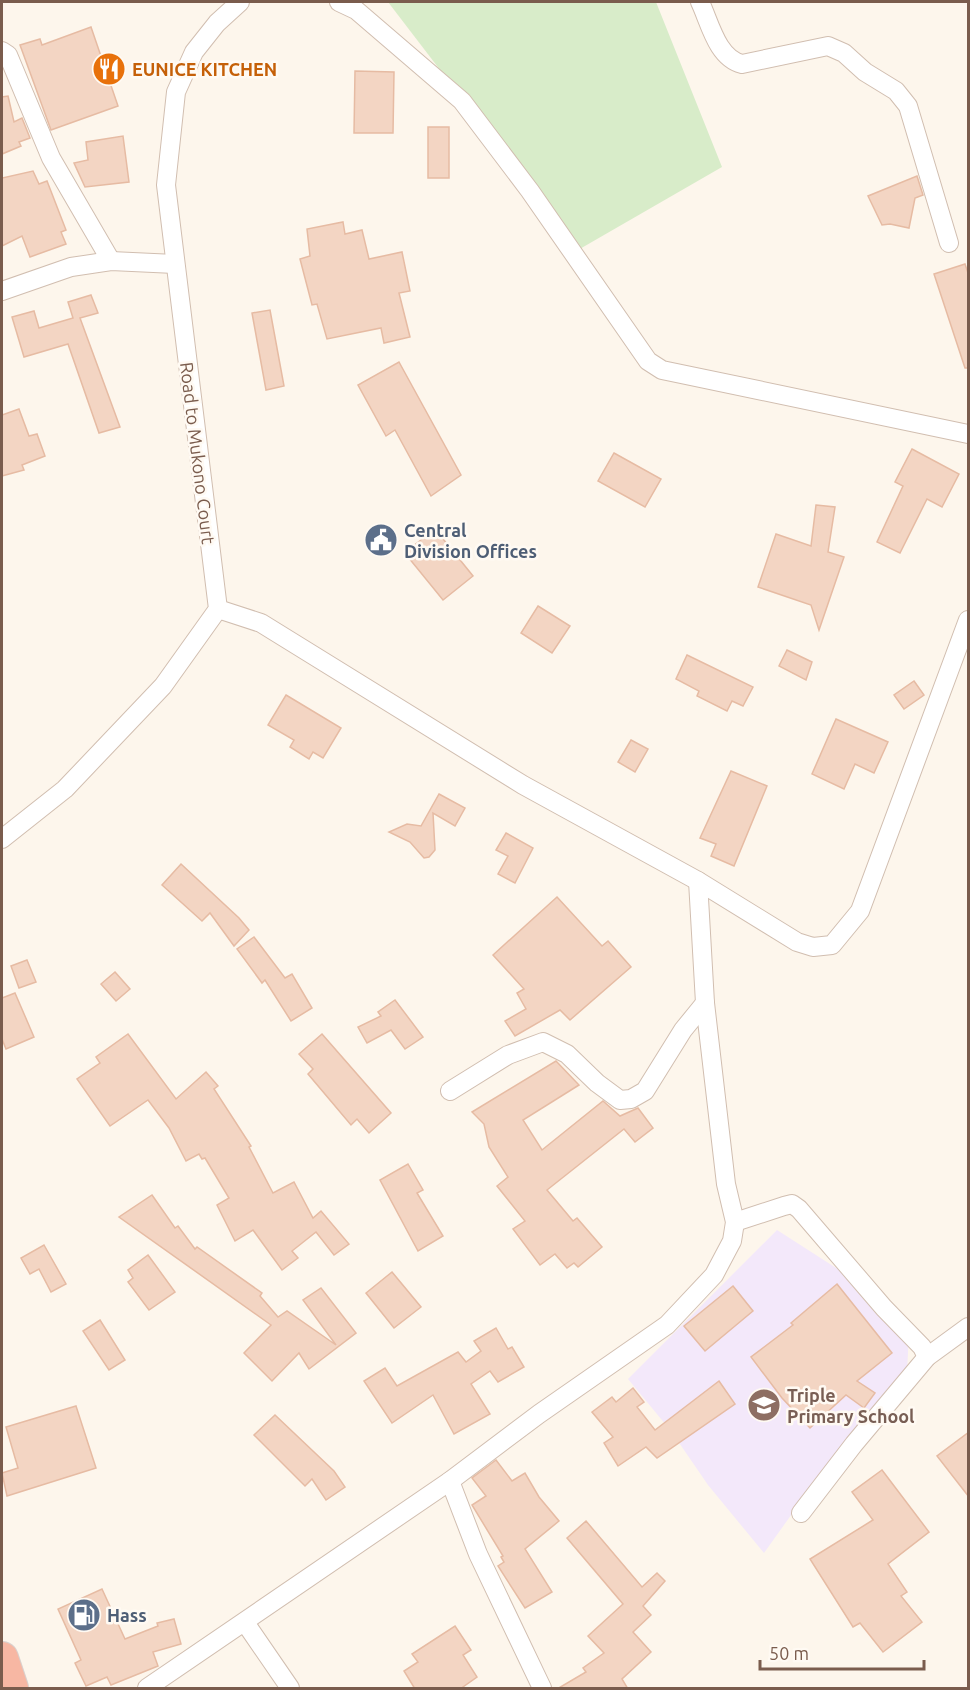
<svg xmlns="http://www.w3.org/2000/svg" width="970" height="1690" viewBox="0 0 970 1690" font-family="Ubuntu,sans-serif">
<rect width="100%" height="100%" fill="#fdf6ec"/>
<polygon fill="#f3e8fa" points="777,1230 858,1282 909,1333 907,1372 834,1455 764,1553 708,1485 671,1431 628,1379"/>
<polygon fill="#d8ecc9" points="388,2 656,2 722,167 578,250"/>
<g fill="#f3d5c3" stroke="#e6bba3" stroke-width="1.5">
<polygon points="91,27 118,106 51,130 20,45 40,39 42,45"/>
<polygon points="355,71 394,72 393,133 354,133"/>
<polygon points="8,96 14,122 22,118 30,138 19,142 21,146 2,154 2,97"/>
<rect x="428" y="127" width="21" height="51"/>
<polygon points="123,136 129,182 85,187 74,163 88,160 86,142"/>
<polygon points="33,171 39,184 47,181 66,230 61,232 66,244 30,257 22,236 2,246 2,178"/>
<polygon points="917,176 923,195 915,198 909,228 890,224 882,225 868,196"/>
<polygon points="343,222 345,234 362,230 369,259 402,252 410,291 399,293 410,337 384,343 381,328 327,339 317,304 312,305 300,259 310,256 307,229"/>
<polygon points="965,264 969,276 969,368 965,368 934,274"/>
<polygon points="91,295 98,313 80,318 120,427 99,433 68,344 24,357 12,317 34,311 39,328 73,318 68,302"/>
<polygon points="270,310 284,386 266,390 252,313"/>
<polygon points="399,362 461,475 431,496 395,430 386,436 358,385"/>
<polygon points="19,409 29,436 37,434 45,456 22,465 24,470 2,476 2,415"/>
<polygon points="912,449 959,474 942,507 927,499 900,553 877,542 903,486 895,482"/>
<polygon points="614,453 661,479 645,507 598,481"/>
<polygon points="816,505 835,507 828,552 844,557 819,630 811,605 758,587 776,534 811,546"/>
<polygon points="435,529 473,576 443,600 408,557 408,550"/>
<polygon points="538,606 570,626 552,653 521,633"/>
<polygon points="787,650 812,662 806,680 779,666"/>
<polygon points="687,655 753,687 743,706 732,701 727,711 697,696 699,691 676,679"/>
<polygon points="914,681 924,695 904,709 894,695"/>
<polygon points="286,695 341,728 323,758 313,752 309,759 290,747 294,740 268,725"/>
<polygon points="836,719 888,742 874,773 855,764 844,789 812,774"/>
<polygon points="631,740 648,749 635,772 618,762"/>
<polygon points="731,771 767,786 734,866 711,856 716,844 700,838"/>
<polygon points="439,794 465,808 455,826 433,813 435,850 429,857 424,858 410,842 389,832 407,824 421,826"/>
<polygon points="506,833 533,848 515,883 498,874 508,856 496,850"/>
<polygon points="181,864 239,918 249,930 234,946 210,913 202,921 162,885"/>
<polygon points="557,897 602,946 608,941 631,967 570,1020 560,1010 515,1036 505,1021 526,1009 517,993 524,989 493,955"/>
<polygon points="254,937 285,978 292,974 312,1008 291,1021 265,980 262,983 237,949"/>
<polygon points="27,960 36,982 19,988 11,966"/>
<polygon points="115,972 130,989 116,1001 101,984"/>
<polygon points="15,993 34,1037 6,1049 2,1039 2,998"/>
<polygon points="395,1000 423,1037 405,1049 391,1030 367,1043 358,1027 381,1016 378,1012"/>
<polygon points="128,1034 176,1099 206,1072 218,1086 214,1089 251,1146 249,1147 273,1193 294,1182 313,1218 321,1211 349,1244 334,1255 316,1232 292,1251 298,1258 282,1270 253,1230 235,1241 217,1205 229,1198 205,1158 202,1159 199,1154 186,1161 169,1128 148,1100 110,1126 77,1079 100,1063 96,1057"/>
<polygon points="322,1034 391,1113 369,1133 357,1119 351,1125 308,1074 313,1069 299,1054"/>
<polygon points="556,1061 579,1085 523,1120 542,1150 603,1101 620,1116 638,1108 653,1128 635,1142 624,1129 547,1190 573,1221 577,1218 602,1247 578,1267 574,1263 567,1268 555,1254 540,1265 513,1229 525,1221 497,1186 508,1177 489,1147 484,1124 472,1112"/>
<polygon points="408,1164 423,1190 417,1193 443,1236 418,1251 380,1180"/>
<polygon points="152,1195 175,1228 178,1226 195,1249 197,1247 262,1293 260,1296 278,1317 287,1311 336,1345 303,1300 321,1288 356,1333 309,1369 299,1353 272,1381 244,1353 271,1325 119,1217"/>
<polygon points="44,1245 66,1284 51,1292 39,1269 30,1274 21,1258"/>
<polygon points="148,1255 175,1292 149,1310 128,1282 133,1278 128,1270"/>
<polygon points="392,1272 421,1307 394,1328 366,1293"/>
<polygon points="837,1284 892,1353 857,1381 875,1393 864,1408 846,1395 810,1428 782,1398 751,1357 793,1325 791,1323"/>
<polygon points="733,1286 753,1311 705,1351 684,1326"/>
<polygon points="100,1320 125,1360 109,1370 83,1331"/>
<polygon points="496,1328 508,1349 512,1347 524,1367 498,1382 490,1371 471,1384 490,1414 454,1434 433,1395 392,1423 364,1381 385,1368 397,1386 458,1352 466,1362 481,1351 474,1341"/>
<polygon points="719,1381 735,1404 657,1458 646,1447 618,1466 604,1443 613,1437 592,1412 612,1397 616,1402 633,1388 644,1402 637,1407 655,1430"/>
<polygon points="76,1406 96,1468 7,1496 2,1473 18,1468 6,1427"/>
<polygon points="275,1415 334,1471 345,1487 326,1500 312,1479 305,1486 254,1435"/>
<polygon points="969,1432 969,1497 937,1456"/>
<polygon points="496,1460 512,1481 525,1473 539,1497 559,1521 525,1549 552,1592 525,1608 498,1566 504,1562 501,1557 503,1556 472,1505 486,1496 472,1478"/>
<polygon points="882,1470 929,1532 888,1564 907,1592 901,1596 922,1622 883,1652 860,1623 853,1627 810,1559 873,1520 852,1492"/>
<polygon points="586,1521 642,1587 657,1573 665,1581 643,1606 651,1615 633,1632 651,1652 622,1679 628,1689 557,1689 586,1672 583,1668 604,1653 588,1636 623,1604 567,1538"/>
<polygon points="102,1589 125,1639 158,1626 157,1623 174,1619 181,1644 153,1652 158,1666 111,1685 107,1677 86,1686 75,1663 81,1660 58,1609"/>
<polygon points="455,1626 471,1650 463,1655 477,1677 460,1689 415,1689 404,1671 418,1662 412,1654"/>
</g>
<g fill="none" stroke-linecap="round" stroke-linejoin="round">
<g stroke="#d1beb0" stroke-width="20">
<g id="street">
<polyline points="339,2 356,10 462,101 530,191 648,361 662,370 686,375 968,434"/>
<path d="M700 2C710 23 717 58 742 64L828 46 844 53 865 72 896 91 908 106 949 243"/>
<polyline points="2,51 8,55 51,158 111,261"/>
<polyline points="2,291 71,267 111,261 175,264"/>
<polyline points="218,609 261,623 523,785 698,881 797,942 813,947 832,945 860,911 968,620"/>
<polyline points="2,839 65,789 163,686 218,609 166,185 176,92 194,52 217,23 240,2"/>
<polyline points="450,1091 508,1055 543,1042 567,1054 597,1083 620,1100 631,1099 645,1091 683,1030 705,1003"/>
<polyline points="735,1222 784,1206 792,1204 799,1209 884,1308 922,1347 927,1357"/>
<polyline points="450,1481 478,1554 542,1688"/>
<polyline points="801,1513 854,1444 927,1357 968,1327"/>
<polyline points="246,1624 290,1688"/>
<polyline points="147,1688 450,1481 539,1414 667,1325 714,1275 732,1241 735,1222 726,1184 705,1003 698,881"/>
</g>
</g>
<g stroke="#dad1cd" stroke-width="34">
<polyline id="highway" points="2,1658 12,1688"/>
</g>
<use href="#street" stroke="#fff" stroke-width="18"/>
<use href="#highway" stroke="#f7b7a3" stroke-width="32"/>
</g>
<defs>
<g id="restaurant-disc" transform="scale(1.725)"><circle r="9.5" fill="#e8710a" stroke="#fffaf3"/><path d="M-5-6h1v4h1v-4h1v4h1v-4h1v5L-1.5 .5V6h-2V.5L-5-1ZM5-6V6H3V1.5H1.5Q1.5-4 5-6Z" fill="#fff"/></g>
<g id="civic-disc" transform="scale(1.725)"><circle r="9.5" fill="#5c6f8a" stroke="#fffaf3"/><path d="M-.6-6.5H3V-4.5H.6V-3L4-1V1h2V6H-6V1h2V-1L-.6-3ZM-1.2 2.5V6h2.4V2.5Z" fill="#fff"/></g>
<g id="school-disc" transform="scale(1.725)"><circle r="9.5" fill="#8d6e63" stroke="#fffaf3"/><path d="M0-5L7-2L0 1L-7-2ZM-4 1L0 2.5L4 1V4Q0 6-4 4Z" fill="#fff"/></g>
<g id="fuel-disc" transform="scale(1.725)"><circle r="9.5" fill="#5c6f8a" stroke="#fffaf3"/><path d="M-5.5-6h7V0h2V4h1.3V-2.5L3-4.5l.8-.8L6-3V5H2.5V1h-1V6h-7ZM-4.2-4.7v3.2H.2V-4.7Z" fill="#fff"/></g>
</defs>
<g fill-rule="evenodd">
<use href="#restaurant-disc" x="109" y="69"/>
<use href="#civic-disc" x="381" y="540"/>
<use href="#school-disc" x="764" y="1405"/>
<use href="#fuel-disc" x="84" y="1615"/>
</g>
<g text-anchor="middle" dominant-baseline="central" stroke-width="5" stroke-linejoin="round" paint-order="stroke">
<g font-size="18" font-weight="bold" fill="#c56008" stroke="#fffaf3" text-anchor="start">
<text x="132" y="69">EUNICE KITCHEN</text>
</g>
<g font-size="18" fill="#7a5c4d" stroke="#fffaf3">
<text transform="translate(198 453) rotate(83)">Road to Mukono Court</text>
</g>
<g font-size="18" font-weight="bold" fill="#4e5e75" stroke="#fffaf3" text-anchor="start">
<text x="404" y="530">Central<tspan x="404" dy="21">Division Offices</tspan></text>
<text x="107" y="1615">Hass</text>
</g>
<g font-size="18" font-weight="bold" fill="#785e54" stroke="#fffaf3" text-anchor="start">
<text x="787" y="1395">Triple<tspan x="787" dy="21">Primary School</tspan></text>
</g>
</g>
<rect width="970" height="1690" fill="none" stroke="#7a5c4d" stroke-width="6"/>
<path d="M760 1660v9h164v-9" fill="none" stroke="#7a5c4d" stroke-width="3"/>
<text x="769" y="1660" font-size="18" fill="#7a5c4d" stroke="#fffaf3" stroke-width="4.5" paint-order="stroke">50 m</text>
</svg>
